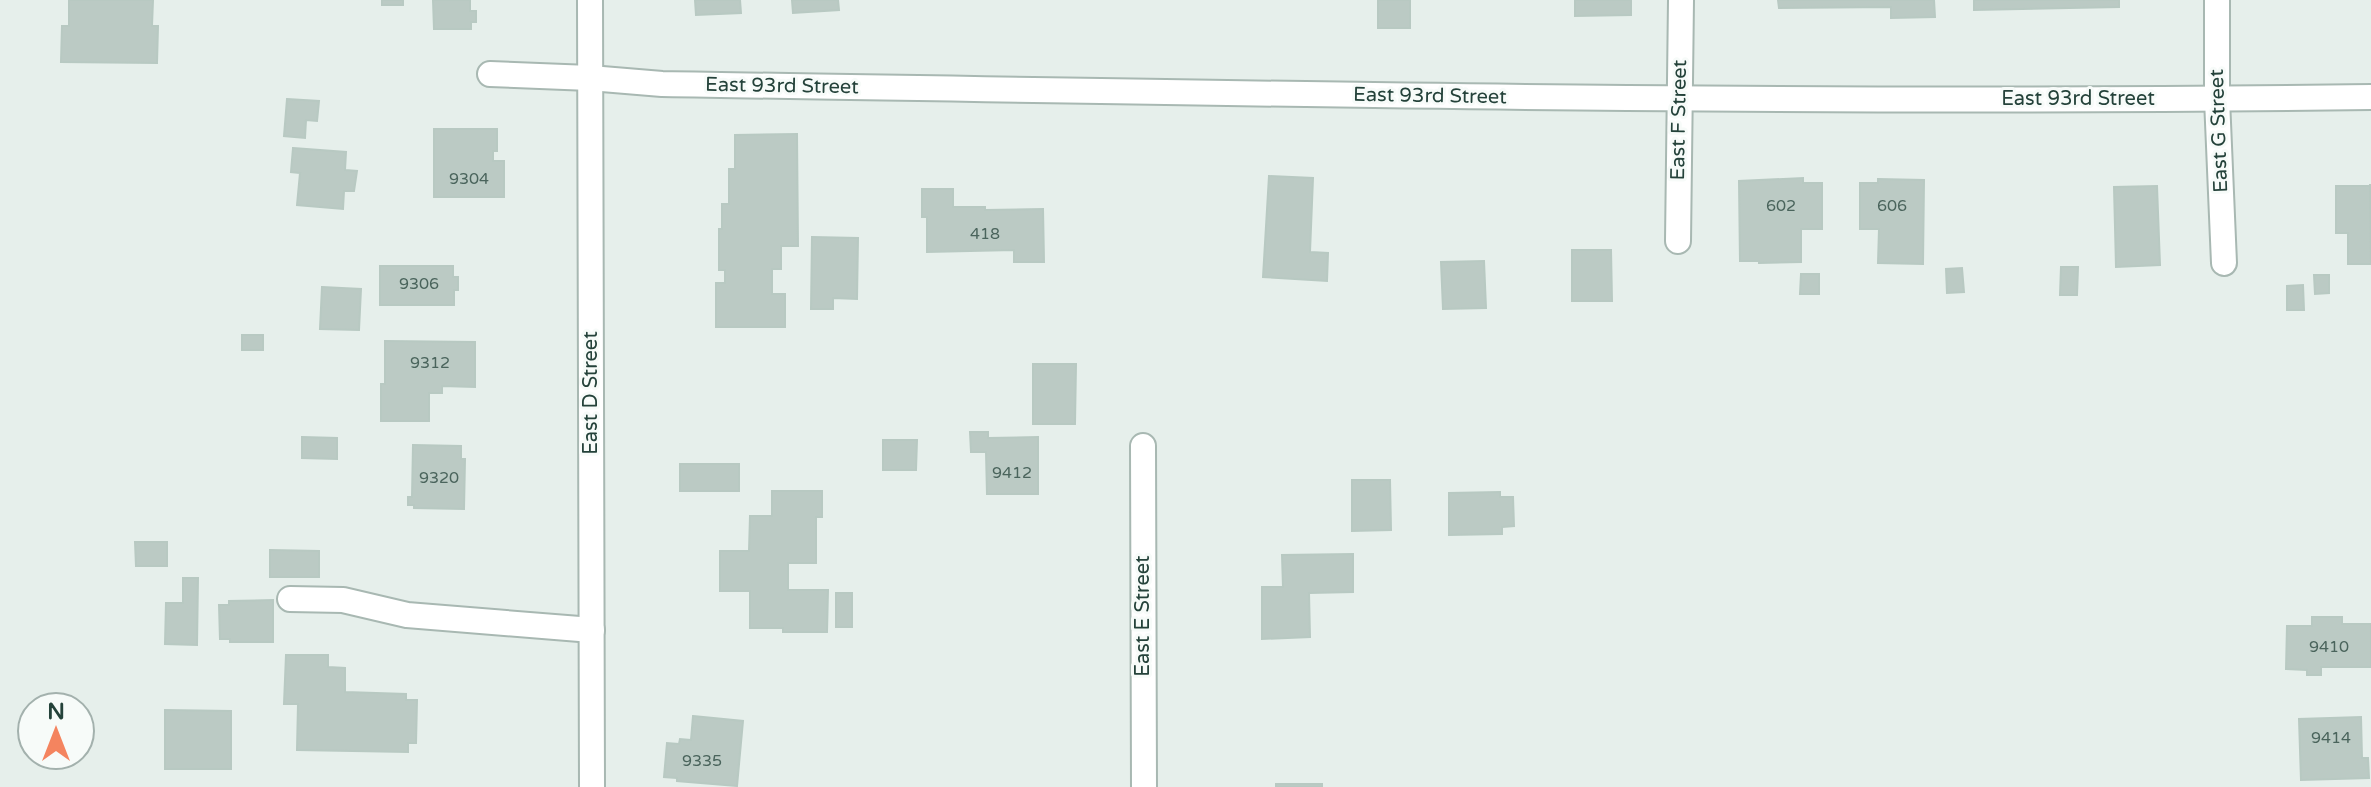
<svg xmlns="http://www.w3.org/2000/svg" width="2371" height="787" viewBox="0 0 2371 787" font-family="'Varela Round',sans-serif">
<rect width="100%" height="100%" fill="#e6efeb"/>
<g fill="#bbcac4" stroke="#b8c9c2" stroke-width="2">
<polygon points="69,0 153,0 152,26 158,26 157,63 61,62 62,26 69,26"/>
<rect x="382" y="0" width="21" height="5"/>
<polygon points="433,0 470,0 470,11 476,11 476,22 471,22 471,29 434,29"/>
<polygon points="695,0 740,0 741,13 696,15"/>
<polygon points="792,0 838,0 839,10 793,13"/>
<rect x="1378" y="0" width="32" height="28"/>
<polygon points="1575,0 1631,0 1631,15 1575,16"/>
<polygon points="1778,0 1934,0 1935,17 1891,18 1891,7 1779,8"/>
<polygon points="1974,0 2119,0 2119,7 1974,10"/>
<polygon points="287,99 319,101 317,121 306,120 305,138 284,136"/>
<polygon points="434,129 497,129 497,151 493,151 493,161 504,161 504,197 434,197"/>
<polygon points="797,134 798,246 781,246 781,269 772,269 772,294 785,294 785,327 716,327 716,283 725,283 725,270 719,270 719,229 722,229 722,204 729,204 729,169 735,169 735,135"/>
<polygon points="293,148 346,152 345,170 357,171 354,191 344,191 343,209 297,205 300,173 291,172"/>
<polygon points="1269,176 1313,178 1310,252 1328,253 1327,281 1263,277"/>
<polygon points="1803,178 1803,183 1822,183 1822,229 1801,229 1801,262 1759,263 1759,261 1740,261 1739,181"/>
<polygon points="1878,179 1924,180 1923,264 1878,263 1879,229 1860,229 1860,183 1878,183"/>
<polygon points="2370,184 2371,264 2348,264 2348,233 2336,233 2336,186 2370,186"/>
<polygon points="2157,186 2160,265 2116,267 2114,187"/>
<polygon points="922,189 953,189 953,207 985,207 985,210 1043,209 1044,262 1014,262 1014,250 927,252 927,217 922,217"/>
<polygon points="812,237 858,238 857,299 833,298 833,309 811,309"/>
<polygon points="1572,250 1611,250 1612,301 1572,301"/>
<polygon points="1484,261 1486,308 1443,309 1441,262"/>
<polygon points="380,266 453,266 453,277 458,277 458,290 454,290 454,305 380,305"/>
<polygon points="2061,267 2078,267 2077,295 2060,295"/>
<polygon points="1962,268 1964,292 1947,293 1946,269"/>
<polygon points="1801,274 1819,274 1819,294 1800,294"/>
<polygon points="2314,275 2329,275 2329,293 2315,294"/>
<polygon points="2303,285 2304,310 2287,310 2287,286"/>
<polygon points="322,287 361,289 359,330 320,329"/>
<rect x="242" y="335" width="21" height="15"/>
<polygon points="385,341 475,342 475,387 442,386 442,393 429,393 429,421 381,421 381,384 385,384"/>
<polygon points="1033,364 1076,364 1075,424 1033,424"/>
<polygon points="970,432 988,432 988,438 1038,437 1038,494 987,494 986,452 971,452"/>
<polygon points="302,437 337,438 337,459 302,458"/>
<polygon points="883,440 917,440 916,470 883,470"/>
<polygon points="413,445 461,446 461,459 465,459 464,509 414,508 414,505 408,505 408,497 412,497"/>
<rect x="680" y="464" width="59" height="27"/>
<polygon points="1352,480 1390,480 1391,530 1352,531"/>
<polygon points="772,491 822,491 822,517 816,517 816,563 788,563 788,590 828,590 827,632 783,632 783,628 750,628 750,591 720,591 720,551 749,551 750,516 772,516"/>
<polygon points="1500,492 1500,497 1513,497 1514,526 1502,527 1502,534 1449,535 1449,493"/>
<polygon points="135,542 167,542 167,566 136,566"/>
<polygon points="270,550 319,551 319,577 270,577"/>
<polygon points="1353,554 1353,592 1309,593 1310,637 1262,639 1262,587 1283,587 1282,555"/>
<polygon points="183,578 198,578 197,645 165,644 166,603 183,603"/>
<rect x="836" y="593" width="16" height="34"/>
<polygon points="273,600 273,642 230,642 230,639 220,639 219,605 229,605 229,601"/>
<polygon points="2312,617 2342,617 2342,624 2371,624 2371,667 2321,667 2321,675 2307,675 2307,670 2286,669 2287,626 2312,626"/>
<polygon points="286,655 328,655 328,667 345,668 345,692 406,694 406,700 417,700 416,743 408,743 408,752 297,750 298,704 284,704"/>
<polygon points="165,710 231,711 231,769 165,769"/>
<polygon points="693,716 743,721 737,786 677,781 677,778 664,777 667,743 679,744 680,739 691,740"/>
<polygon points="2361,717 2362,758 2368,758 2369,778 2301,780 2299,719"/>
<rect x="1276" y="784" width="46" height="3"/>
</g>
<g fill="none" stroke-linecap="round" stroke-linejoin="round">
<g stroke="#a8b8b2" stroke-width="28">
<g id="minor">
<polyline points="590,0 592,787"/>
<polyline points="2217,0 2217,99 2224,263"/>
<path d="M490 74 590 78 662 84C1231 93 1801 105 2371 97"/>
<polyline points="1678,241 1681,0"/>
<polyline points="1143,446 1144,787"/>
<polyline points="290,599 343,600 407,615 592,630"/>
</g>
</g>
<use href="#minor" stroke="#fff" stroke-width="24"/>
</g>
<g text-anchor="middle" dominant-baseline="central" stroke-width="6" stroke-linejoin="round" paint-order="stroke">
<g font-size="16" fill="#4a645c">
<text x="469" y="179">9304</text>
<text x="1781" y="206">602</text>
<text x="1892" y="206">606</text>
<text x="985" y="234">418</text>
<text x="419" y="284">9306</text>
<text x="430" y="363">9312</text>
<text x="1012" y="473">9412</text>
<text x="439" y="478">9320</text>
<text x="2329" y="647">9410</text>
<text x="2331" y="738">9414</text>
<text x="702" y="761">9335</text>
</g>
<g font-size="20" fill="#24423a" stroke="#f7fbf9">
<text transform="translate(782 86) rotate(1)">East 93rd Street</text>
<text transform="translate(1430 96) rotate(1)">East 93rd Street</text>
<text x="2078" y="99">East 93rd Street</text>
<text transform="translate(1679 120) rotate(-89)">East F Street</text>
<text transform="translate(2219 131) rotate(-92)">East G Street</text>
<text transform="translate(591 393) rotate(-90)">East D Street</text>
<text transform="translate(1143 616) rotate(-90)">East E Street</text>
</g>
</g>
<g transform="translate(56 731)"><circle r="38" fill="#f7fbf9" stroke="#a3b1ad" stroke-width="2"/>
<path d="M0-6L14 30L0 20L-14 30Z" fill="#f4845f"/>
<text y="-12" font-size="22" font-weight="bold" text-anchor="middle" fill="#24423a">N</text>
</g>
</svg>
